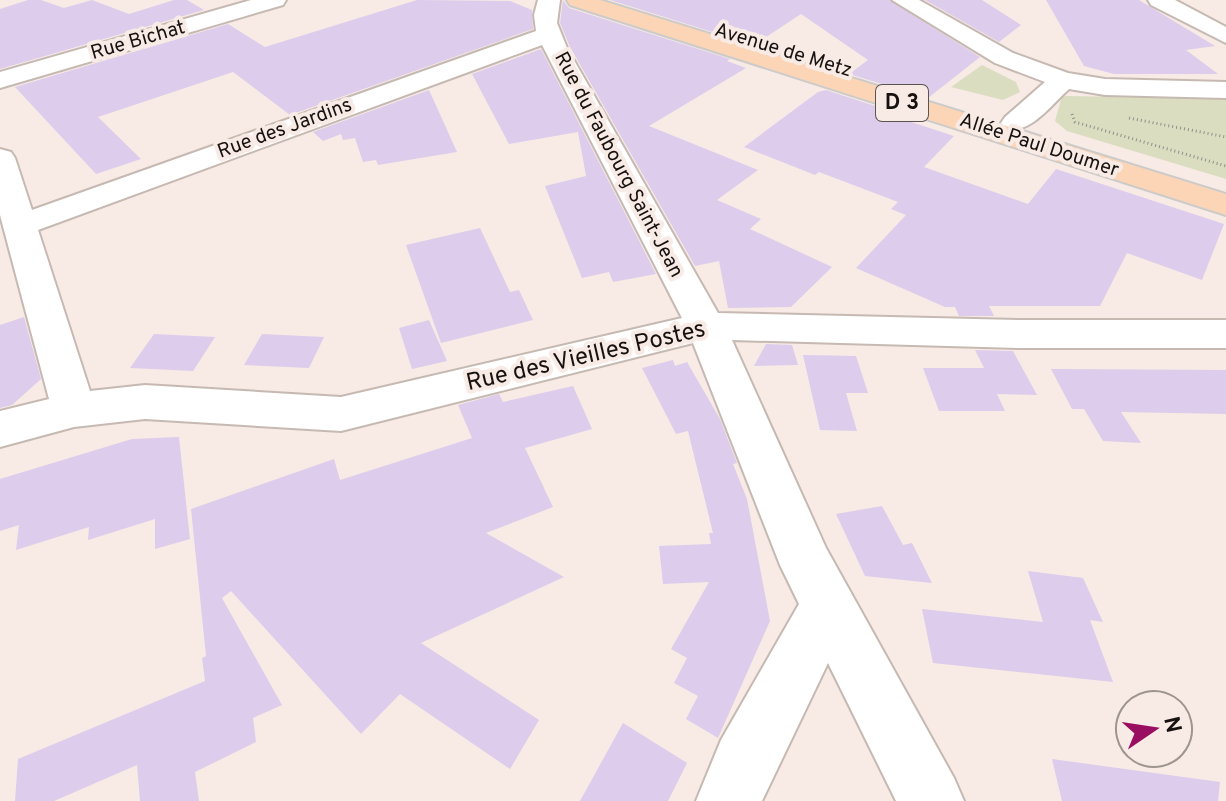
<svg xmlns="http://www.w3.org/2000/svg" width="1226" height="801" viewBox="0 0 1226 801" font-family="Overpass,sans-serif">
<rect width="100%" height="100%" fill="#f8ebe5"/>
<g fill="#dbddc1">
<polygon points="982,65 1016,82 1020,92 1003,100 951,87"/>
<polygon points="1062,96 1226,98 1226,179 1067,131 1055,121"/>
</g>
<g fill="#ddcceb">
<polygon points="28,0 41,0 64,8 92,0 129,14 174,0 187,0 204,10 0,69 0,9"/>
<polygon points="417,0 510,1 532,10 533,29 290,115 233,72 98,117 141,159 96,174 15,87 228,24 265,47"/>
<polygon points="563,0 569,8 730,59 727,61 746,68 649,126 758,170 717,200 761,219 750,229 832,267 791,307 728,308 719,261 695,266 570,47 560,23"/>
<polygon points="610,0 889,0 980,57 928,98 849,74 868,60 801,14 754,45"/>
<polygon points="925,0 982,0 1021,25 999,42"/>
<polygon points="1046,0 1139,0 1215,46 1186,50 1218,74 1114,74 1084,66"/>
<polygon points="541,49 656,274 613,282 609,272 582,278 545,186 586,176 578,132 509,144 472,74"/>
<polygon points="429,90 457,152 378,165 376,160 363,162 355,138 343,140 341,134 323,141 313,132"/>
<polygon points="826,90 906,116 902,119 954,136 924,167 1028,204 1056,169 1224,224 1202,280 1127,253 1100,306 989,306 994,316 959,316 955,307 945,307 856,268 906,215 891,209 898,202 819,172 815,175 744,147 818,92"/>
<polygon points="480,228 510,292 519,290 533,320 441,343 406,245"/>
<polygon points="24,317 41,379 12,405 0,408 0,325"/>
<polygon points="429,320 447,361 412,369 399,328"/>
<polygon points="154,334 215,337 193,371 130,368"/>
<polygon points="262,334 324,337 309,368 244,365"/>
<polygon points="766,344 792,345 798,365 754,366"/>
<polygon points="975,350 1013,351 1037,395 997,394 1005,411 939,411 923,368 984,368"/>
<polygon points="803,355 856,356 868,393 846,393 857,431 820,430"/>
<polygon points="673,360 675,366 687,362 720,419 737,463 733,464 747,499 770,621 718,738 686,719 698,696 674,683 687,658 671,649 709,582 663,584 659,546 711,544 709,533 713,533 688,431 676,434 642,368"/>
<polygon points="1051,369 1226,370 1226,414 1121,412 1141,443 1103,441 1084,409 1072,409"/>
<polygon points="573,386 592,429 525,448 553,507 486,533 564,577 421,643 539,720 510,769 400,694 361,734 231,591 222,598 282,705 253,718 256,742 195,772 199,801 140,801 137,765 54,801 15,801 18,759 205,681 202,658 206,656 191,509 334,459 340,480 472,438 458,405 499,394 503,402"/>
<polygon points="179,437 190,539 155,549 155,519 88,540 89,527 16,550 19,525 0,531 0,479 132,439"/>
<polygon points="882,506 903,545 912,543 932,583 865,576 836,514"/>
<polygon points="1028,571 1083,578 1103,622 1090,620 1113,682 933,663 922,609 1043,622"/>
<polygon points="623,723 687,763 668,801 580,801"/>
<polygon points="1052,759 1220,782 1218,801 1062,801"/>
</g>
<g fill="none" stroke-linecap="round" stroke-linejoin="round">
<g stroke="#c5b9b2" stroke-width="4">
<g id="street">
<polygon points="251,0 286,0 283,5 0,88 0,72"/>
<path d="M538 0H560L557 23 567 48 718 313 1020 320H1226V348H1020L732 340 826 548 954 778 964 801H896L828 663 762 801H696L721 740 799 604 780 565 693 343 341 431 145 419 74 427 0 447V411L49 399 0 215V149L11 152 15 158 32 210 536 31 534 15ZM542 45 682 318 341 397 145 385 90 391 38 230Z"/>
<path d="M892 0H919L1013 53 1068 73 1105 79 1226 82V98L1105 95 1069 89C1051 105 1030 135 1005 129L1001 123 1005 117 1045 82 995 63Z"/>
<polygon points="1148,0 1175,0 1226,27 1226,43 1151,5"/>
</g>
</g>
<g stroke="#cccbca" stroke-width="4">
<polygon id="primary" points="567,0 600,0 1226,194 1226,215 570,5"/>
</g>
<g stroke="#968d89" stroke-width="3" stroke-dasharray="1 3" stroke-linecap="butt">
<polyline points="1072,114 1075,122 1226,166"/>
<polyline points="1129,118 1226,137"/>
</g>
<use href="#street" fill="#fff" fill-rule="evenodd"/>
<use href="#primary" fill="#fbd5b6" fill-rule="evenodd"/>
</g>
<g text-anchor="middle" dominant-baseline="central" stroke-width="8" stroke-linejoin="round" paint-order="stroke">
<g font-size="20" fill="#171210" stroke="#f8ebe5">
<text transform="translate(138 41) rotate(-16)">Rue Bichat</text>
<text transform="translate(783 51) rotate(17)">Avenue de Metz</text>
<text transform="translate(285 129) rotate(-20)">Rue des Jardins</text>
<text transform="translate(1039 146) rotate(18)">Allée Paul Doumer</text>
<text transform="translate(618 165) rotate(62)">Rue du Faubourg Saint-Jean</text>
</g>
<rect fill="#f8ebe5" stroke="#5a5350" stroke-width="2" x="876" y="85" width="52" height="36" rx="6"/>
<g font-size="22" font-weight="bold" fill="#171210">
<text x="902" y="103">D 3</text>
</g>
<g font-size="24" fill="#171210" stroke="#f8ebe5">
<text transform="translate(586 357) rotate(-13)">Rue des Vieilles Postes</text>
</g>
</g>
<g transform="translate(1154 729) rotate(77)"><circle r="38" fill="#f8ebe5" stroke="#9e9490" stroke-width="2"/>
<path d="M0-6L14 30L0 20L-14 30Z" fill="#990e60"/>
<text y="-12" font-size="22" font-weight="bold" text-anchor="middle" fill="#171210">N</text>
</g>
</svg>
